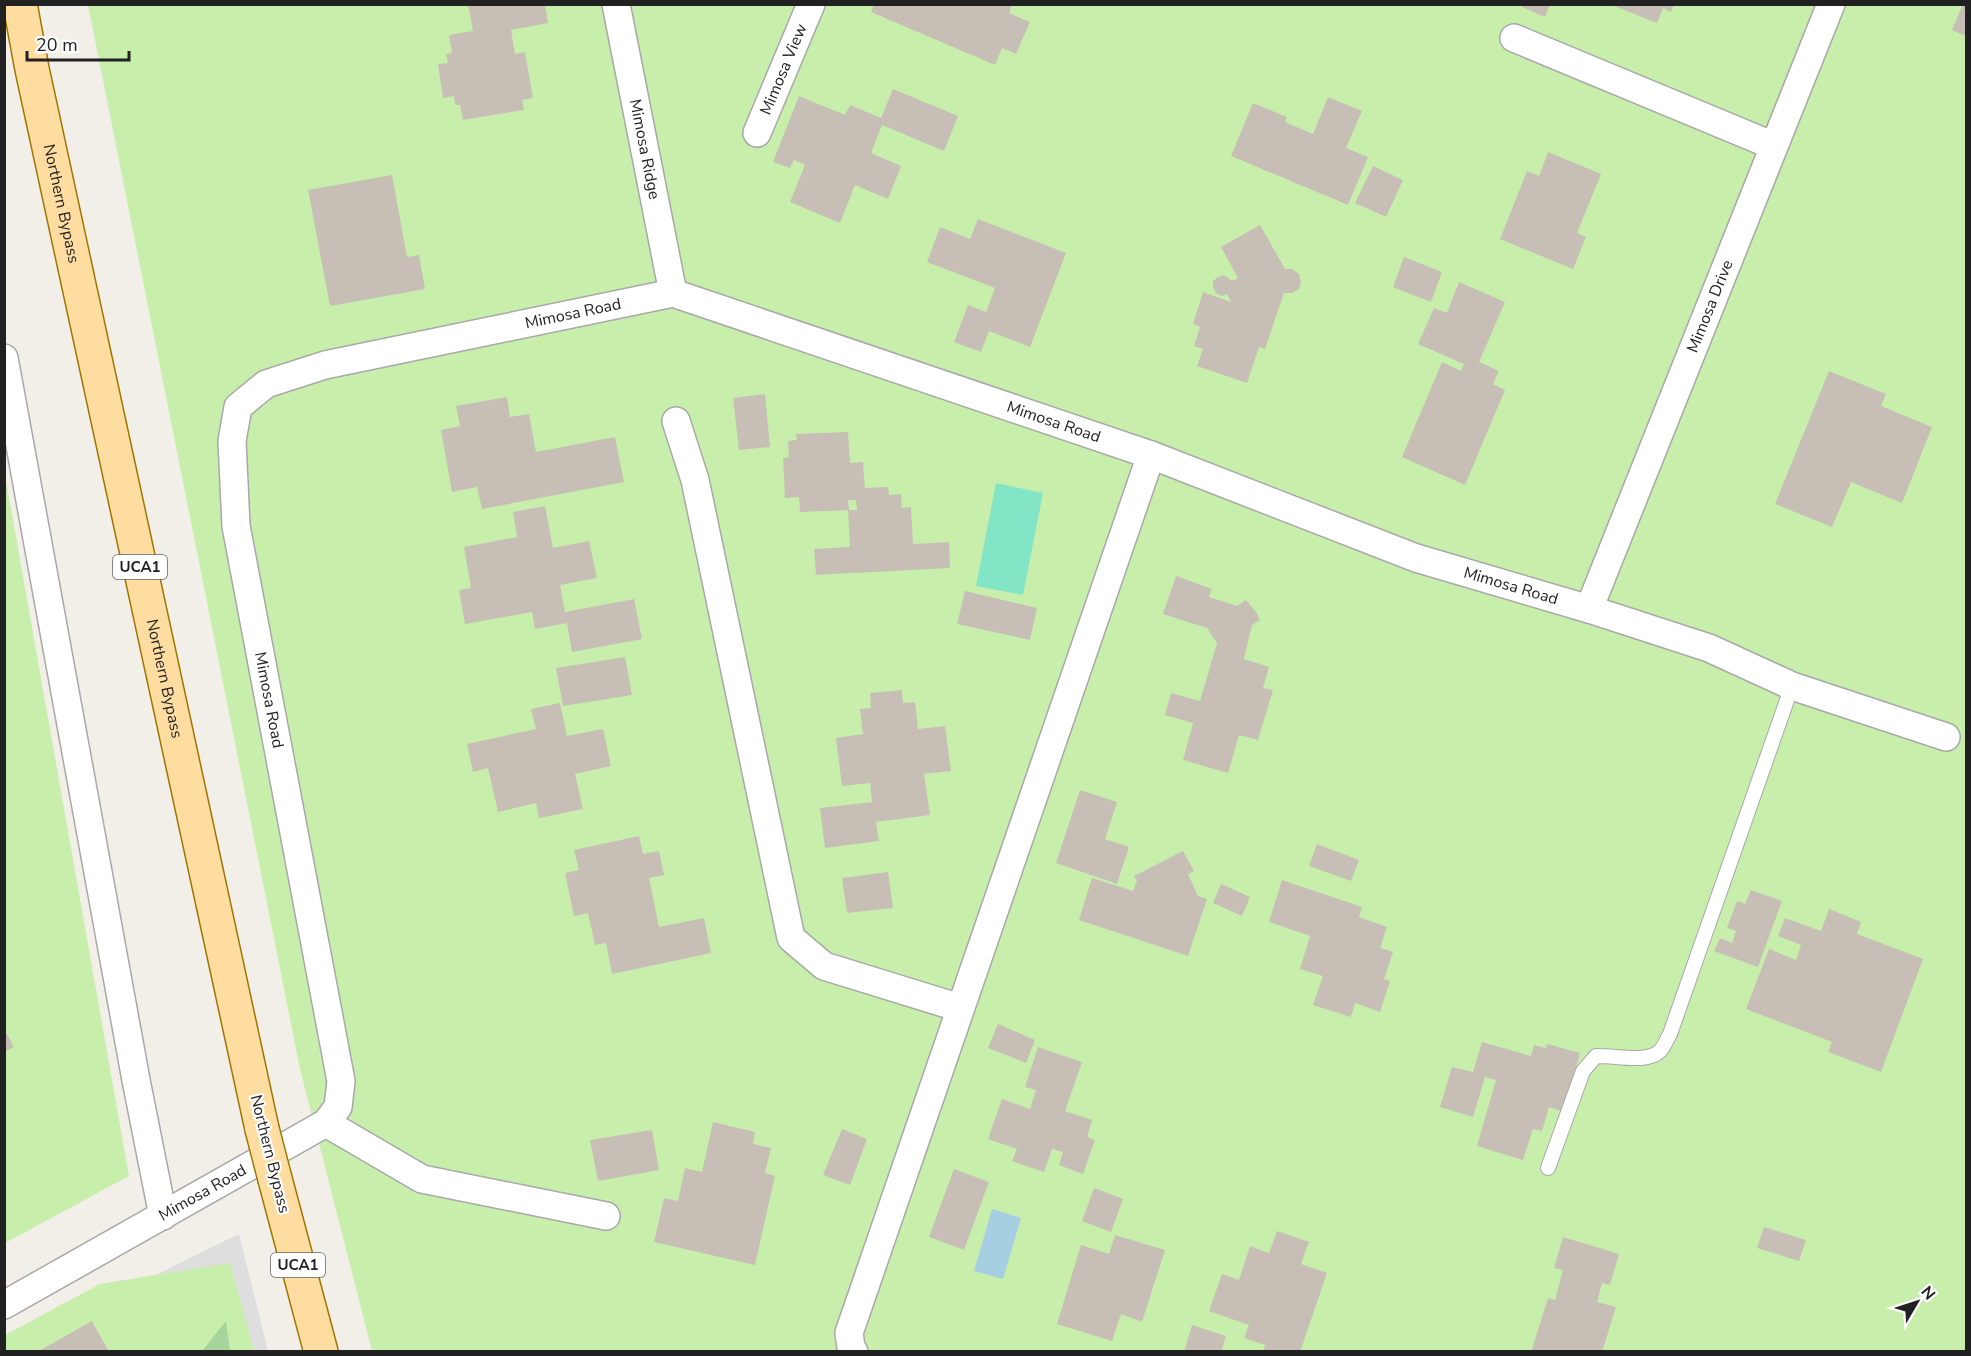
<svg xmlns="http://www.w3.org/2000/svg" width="1971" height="1356" viewBox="0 0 1971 1356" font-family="'Nunito Sans',sans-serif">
<rect width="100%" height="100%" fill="#f2efe8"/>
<polygon fill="#dfdede" points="239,1234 268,1351 5,1352 5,1349"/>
<g fill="#c8eeac">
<polygon points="88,5 1966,5 1966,1351 372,1351 300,1069"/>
<polygon points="4,469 129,1176 5,1243 4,1243"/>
<polygon points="230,1263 254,1351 5,1352 5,1335 100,1284"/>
</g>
<polygon fill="#a7d49a" points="226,1321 230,1351 202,1351"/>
<polygon fill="#82e5c5" points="996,483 1043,493 1023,595 976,586"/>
<polygon fill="#a6d0e2" points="992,1209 1021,1218 1003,1279 974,1271"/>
<g fill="#c7bfb6">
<polygon points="468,4 545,4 548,23 511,30 515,54 525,52 533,98 522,100 524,110 463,120 460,105 455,105 454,96 443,98 438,64 448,63 446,54 452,53 449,35 473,31"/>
<polygon points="874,4 1012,4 1009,13 1030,22 1016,54 1002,48 995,65 871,12"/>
<polygon points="1523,4 1550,4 1545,17 1522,7"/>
<polygon points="1674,4 1671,12 1663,8 1657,23 1612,5"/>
<polygon points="1963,4 1966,6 1966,36 1952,30"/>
<polygon points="893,89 958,116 944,151 882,125 871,153 901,166 888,199 855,185 840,223 790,202 805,165 794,160 790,168 773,162 799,96 845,115 850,105 881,118"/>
<polygon points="1328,97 1362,111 1346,148 1368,157 1348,205 1231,156 1253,103 1287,117 1285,122 1313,134"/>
<polygon points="1548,152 1601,174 1577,233 1586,237 1573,269 1500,239 1527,171 1539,176"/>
<polygon points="1373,166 1403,180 1386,217 1355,203"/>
<polygon points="392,175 407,257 419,255 425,289 330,306 308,190"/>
<polygon points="978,219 1066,253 1030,347 989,331 981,352 954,342 968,305 986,312 995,288 927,262 940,227 970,239"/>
<polygon points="1260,225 1285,269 1292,269 1299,274 1301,282 1299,289 1292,293 1284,293 1265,349 1259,347 1247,383 1197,366 1203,349 1194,346 1200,327 1193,324 1203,292 1231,302 1227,294 1222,296 1216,293 1213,287 1213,281 1218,277 1224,275 1232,281 1238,278 1221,247"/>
<polygon points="1404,257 1442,272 1431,302 1393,287"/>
<polygon points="1459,282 1505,302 1479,362 1499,371 1493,384 1505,390 1465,485 1402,457 1442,362 1461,371 1464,364 1418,344 1434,308 1447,313"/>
<polygon points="1829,371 1886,394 1881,406 1932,427 1902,503 1851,482 1832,527 1775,504"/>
<polygon points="765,394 770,447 739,450 733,398"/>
<polygon points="507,397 510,417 529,414 536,452 615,437 624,482 482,509 477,487 452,492 441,430 460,426 456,406"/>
<polygon points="848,432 850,463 863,462 865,488 888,487 889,495 901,494 902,508 911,507 913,544 949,542 950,568 816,575 814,549 850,547 848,510 857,510 856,500 848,500 849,510 800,512 799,497 785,498 783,458 789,457 788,441 797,440 796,434"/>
<polygon points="545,506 553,548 589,541 597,578 560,585 565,612 634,599 642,639 572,652 567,623 535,629 532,612 465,624 459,590 471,588 464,547 517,537 513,512"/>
<polygon points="1176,576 1212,589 1209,597 1237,606 1246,600 1256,612 1260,620 1252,625 1244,659 1269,667 1263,688 1273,690 1258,740 1239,735 1228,773 1183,760 1193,723 1165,715 1171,693 1200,701 1217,643 1207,628 1163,614"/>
<polygon points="965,591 1037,608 1030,640 957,624"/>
<polygon points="625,657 632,695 563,706 556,668"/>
<polygon points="902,690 903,703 915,702 918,729 945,726 951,771 924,774 930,815 876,822 879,841 825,848 820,808 872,802 870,783 842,786 836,738 863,734 860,709 871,708 870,693"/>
<polygon points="560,703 567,736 603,729 611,766 575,774 583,809 539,818 536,803 498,812 488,768 473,772 467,744 536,729 531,709"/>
<polygon points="1080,790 1117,802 1105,839 1129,847 1117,884 1056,863"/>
<polygon points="639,836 643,854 659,851 664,875 649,878 659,927 704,918 711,953 612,974 606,943 595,945 588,913 574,916 565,873 579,870 574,850"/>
<polygon points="1317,844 1359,860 1351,881 1309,866"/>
<polygon points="1183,851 1194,871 1188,874 1198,896 1207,899 1188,956 1079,920 1092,878 1133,891 1137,881 1134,876"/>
<polygon points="888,872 893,908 847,913 842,878"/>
<polygon points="1282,880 1362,907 1359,917 1387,927 1380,948 1393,952 1384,979 1390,981 1380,1012 1355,1003 1351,1017 1313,1005 1323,976 1300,969 1310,936 1269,922"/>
<polygon points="1221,884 1250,897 1242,916 1213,903"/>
<polygon points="1751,890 1782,901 1758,967 1714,951 1720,938 1732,943 1736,931 1727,928 1737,901 1745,904"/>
<polygon points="1829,909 1861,922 1857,934 1923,959 1881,1072 1828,1052 1832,1042 1746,1009 1769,949 1796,960 1801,945 1778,936 1785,918 1821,931"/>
<polygon points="998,1024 1035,1040 1026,1063 988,1048"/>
<polygon points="4,1029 14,1047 4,1052"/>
<polygon points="1482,1042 1531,1056 1534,1045 1546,1048 1547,1044 1580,1053 1564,1112 1549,1107 1542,1131 1533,1129 1523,1160 1477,1146 1496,1080 1485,1077 1473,1117 1440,1107 1452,1067 1473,1072"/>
<polygon points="1038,1047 1082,1062 1065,1111 1092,1120 1087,1137 1095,1140 1083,1174 1059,1165 1063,1152 1052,1149 1044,1172 1012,1161 1017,1149 988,1139 1002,1099 1030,1109 1036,1090 1025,1087"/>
<polygon points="713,1122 755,1132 753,1144 771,1148 765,1173 775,1176 755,1265 654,1242 664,1198 678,1201 685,1168 702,1172"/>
<polygon points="842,1129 867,1139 850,1185 823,1175"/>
<polygon points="652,1130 659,1170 598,1181 590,1140"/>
<polygon points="954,1169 989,1182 964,1250 929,1237"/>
<polygon points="1094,1188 1123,1199 1111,1232 1082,1221"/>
<polygon points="1764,1227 1806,1240 1799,1261 1757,1248"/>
<polygon points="1277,1231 1309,1242 1301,1264 1327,1273 1300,1352 1263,1352 1265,1345 1244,1338 1249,1325 1209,1311 1222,1274 1239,1280 1250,1246 1269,1253"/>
<polygon points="1115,1235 1165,1250 1142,1322 1121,1314 1112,1341 1057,1324 1081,1245 1109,1254"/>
<polygon points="1563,1237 1619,1254 1610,1285 1602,1283 1597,1302 1616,1307 1602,1352 1531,1352 1548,1298 1555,1300 1563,1270 1554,1268"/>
<polygon points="92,1321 109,1352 37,1352"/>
<polygon points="1192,1325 1226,1336 1221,1352 1184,1352"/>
</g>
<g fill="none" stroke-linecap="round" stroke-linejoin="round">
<g stroke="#a8a8a8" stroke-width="16">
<path id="service" d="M1548 1168 1583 1071 1596 1056C1614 1055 1647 1064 1660 1051 1664 1047 1667 1039 1670 1034L1792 686"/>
</g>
<g stroke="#a8a8a8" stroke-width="30">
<g id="minor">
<path id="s1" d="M616 4 673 293"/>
<polyline points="1514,38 1774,146"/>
<path id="s2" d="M757 133 811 4"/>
<polyline points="4,358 136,1080 163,1216"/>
<polyline points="676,421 695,480 791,938 824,966 960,1008"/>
<path id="s3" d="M1589 609 1831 4"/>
<polyline points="326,1123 422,1179 606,1216"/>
<path id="s4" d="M4 1305 326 1123 338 1107 341 1081 236 526 232 441 238 407 266 384 325 365 673 293 1151 455 1416 558 1589 609 1709 648 1792 686 1946 737"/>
<polyline points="854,1352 851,1347 849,1333 1151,455"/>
</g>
</g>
<g stroke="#9f7500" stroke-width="36">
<g id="primary">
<path id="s5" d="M20 4 32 69 262 1129"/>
<polyline points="275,1179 321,1352"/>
</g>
</g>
<use href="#service" stroke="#fff" stroke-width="14"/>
<use href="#minor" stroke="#fff" stroke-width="27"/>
<use href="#primary" stroke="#ffdca0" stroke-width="33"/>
<g stroke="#9f7500" stroke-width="36" stroke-linecap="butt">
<polyline id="primary-bridge" points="262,1129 275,1179"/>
</g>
<use href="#primary-bridge" stroke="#ffdca0" stroke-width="33"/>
</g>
<g text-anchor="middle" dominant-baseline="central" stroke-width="4.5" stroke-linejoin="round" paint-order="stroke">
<g fill="#fff" stroke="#646464" stroke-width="1.5">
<rect x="113" y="555" width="54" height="24" rx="4.5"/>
<rect x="271" y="1253" width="54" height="24" rx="4.5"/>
</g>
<g font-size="15" font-weight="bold" fill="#212121">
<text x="140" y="567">UCA1</text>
<text x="298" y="1265">UCA1</text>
</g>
<g font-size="16" fill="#212121" stroke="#fff">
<text stroke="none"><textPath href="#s2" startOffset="69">Mimosa View</textPath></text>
<text stroke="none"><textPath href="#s1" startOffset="148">Mimosa Ridge</textPath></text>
<text stroke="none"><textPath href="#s5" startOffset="204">Northern Bypass</textPath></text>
<text stroke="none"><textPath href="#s3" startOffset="326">Mimosa Drive</textPath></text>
<text stroke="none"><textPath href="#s4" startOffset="1452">Mimosa Road</textPath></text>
<text stroke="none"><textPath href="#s4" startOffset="1956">Mimosa Road</textPath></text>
<text stroke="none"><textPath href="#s4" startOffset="2442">Mimosa Road</textPath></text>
<text stroke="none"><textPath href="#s5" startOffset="690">Northern Bypass</textPath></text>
<text transform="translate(269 700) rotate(79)">Mimosa Road</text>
<text transform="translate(270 1154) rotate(76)">Northern Bypass</text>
<text stroke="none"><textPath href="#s4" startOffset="228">Mimosa Road</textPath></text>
</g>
</g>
<rect width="1971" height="1356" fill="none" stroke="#212121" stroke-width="12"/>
<g transform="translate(1917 1302) rotate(51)" stroke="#ffffff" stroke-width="4.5" paint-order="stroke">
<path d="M0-4.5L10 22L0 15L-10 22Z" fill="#212121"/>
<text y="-9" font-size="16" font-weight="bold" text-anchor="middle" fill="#212121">N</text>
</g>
<path d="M27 51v9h102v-9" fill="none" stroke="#212121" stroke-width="3"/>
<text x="36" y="51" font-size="18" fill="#212121" stroke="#ffffff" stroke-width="4.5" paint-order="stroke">20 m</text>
</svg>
